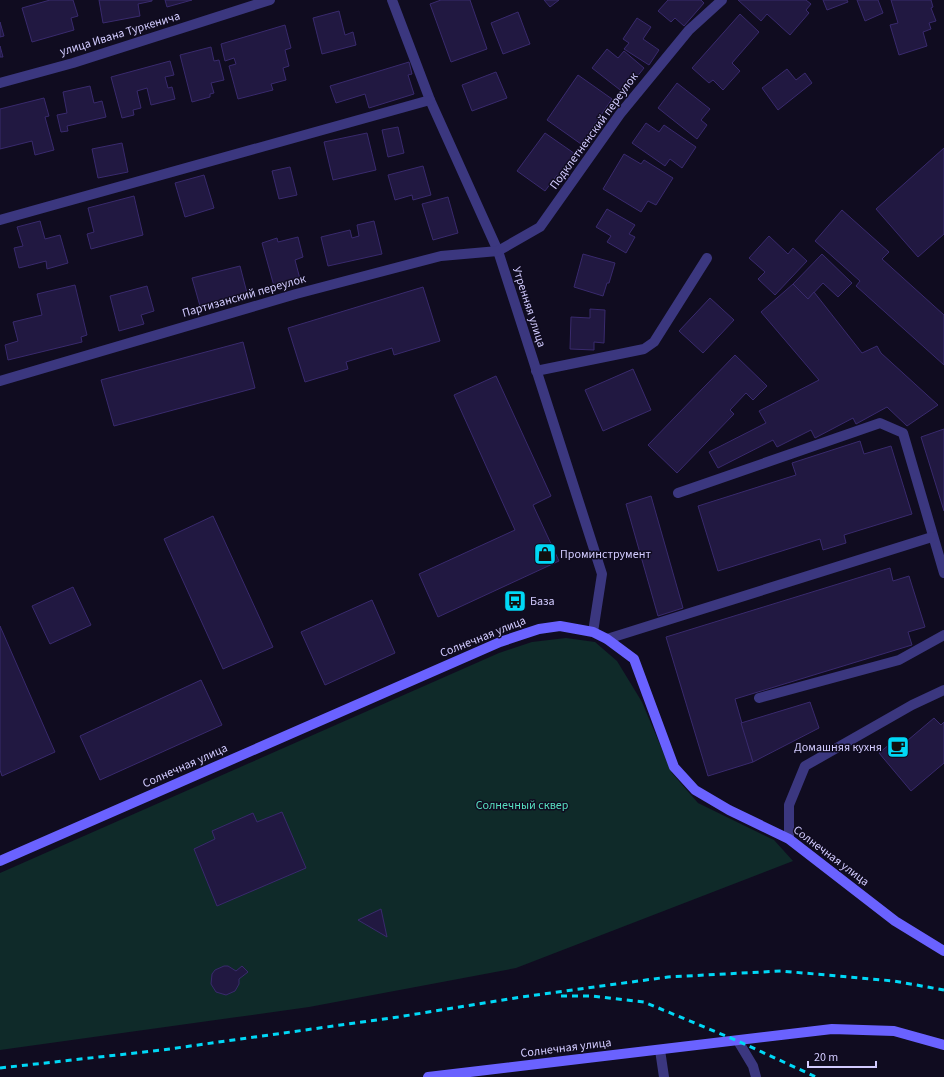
<svg xmlns="http://www.w3.org/2000/svg" width="944" height="1077" viewBox="0 0 944 1077" font-family="'Source Sans 3',sans-serif">
<rect width="100%" height="100%" fill="#100c20"/>
<polygon fill="#0f2a29" points="566,638 595,642 617,661 642,702 672,773 698,803 774,840 793,861 516,968 309,1007 0,1050 0,873 499,653 532,642"/>
<g fill="#211841" stroke="#392a6d">
<polygon points="50,0 73,0 78,16 71,18 74,30 32,42 22,8"/>
<polygon points="99,0 152,0 152,1 138,4 140,16 103,23"/>
<polygon points="165,0 192,0 167,7"/>
<polygon points="441,0 470,0 487,49 451,62 430,4"/>
<polygon points="544,0 559,0 550,7"/>
<polygon points="668,0 701,0 704,3 684,26 675,18 671,22 658,11"/>
<polygon points="738,0 806,0 811,4 806,10 809,13 790,35 767,14 761,21"/>
<polygon points="823,0 847,0 848,2 827,10"/>
<polygon points="857,0 878,0 883,13 865,21"/>
<polygon points="891,0 931,0 933,7 931,8 936,21 929,23 931,29 923,32 927,46 899,55 890,25 898,23"/>
<polygon points="339,11 345,35 353,32 356,45 322,54 313,18"/>
<polygon points="518,12 530,44 503,54 491,23"/>
<polygon points="740,14 759,32 732,63 740,71 723,90 713,80 709,83 692,68"/>
<polygon points="637,18 651,27 643,39 659,50 649,65 624,49 629,43 623,39"/>
<polygon points="0,22 4,36 0,37"/>
<polygon points="285,25 291,48 285,50 289,66 283,68 286,80 271,84 273,90 238,99 229,66 236,64 234,58 225,61 221,44"/>
<polygon points="0,46 3,57 0,57"/>
<polygon points="211,47 214,61 219,60 224,80 211,83 214,93 210,94 210,97 192,102 180,55"/>
<polygon points="607,49 618,58 624,51 644,68 624,93 592,68"/>
<polygon points="170,61 174,75 165,77 168,88 172,87 175,99 151,105 147,88 137,91 141,108 133,110 134,115 122,118 111,77"/>
<polygon points="409,62 412,74 408,75 414,94 369,108 365,94 336,103 330,86"/>
<polygon points="787,69 796,80 805,73 812,83 778,110 762,88"/>
<polygon points="496,72 507,98 472,111 462,85"/>
<polygon points="578,75 612,99 581,144 547,120"/>
<polygon points="677,83 710,109 701,120 707,125 697,139 658,108"/>
<polygon points="90,86 94,103 102,101 106,117 67,126 68,131 61,132 57,115 67,113 63,92"/>
<polygon points="44,98 49,116 45,117 54,150 35,155 32,141 0,149 0,109"/>
<polygon points="646,123 659,132 664,125 696,147 682,168 670,159 665,166 632,143"/>
<polygon points="398,127 404,153 388,157 382,130"/>
<polygon points="367,133 376,170 333,180 324,142"/>
<polygon points="545,133 578,156 562,179 557,175 545,191 517,171"/>
<polygon points="122,143 128,172 98,178 92,149"/>
<polygon points="944,148 944,234 918,257 876,209"/>
<polygon points="624,154 641,164 644,160 673,178 656,205 648,201 641,212 603,189"/>
<polygon points="423,166 431,195 413,200 412,195 395,200 388,175"/>
<polygon points="290,167 297,195 279,199 272,171"/>
<polygon points="204,175 214,208 185,217 175,183"/>
<polygon points="134,196 143,235 91,249 87,234 94,232 88,208"/>
<polygon points="448,197 458,233 433,240 422,204"/>
<polygon points="607,209 635,225 629,234 635,237 626,253 607,242 611,236 596,227"/>
<polygon points="842,210 889,252 882,259 944,315 944,365 856,286 860,281 815,241"/>
<polygon points="40,221 45,239 60,235 68,263 47,269 46,261 19,268 14,248 23,246 17,227"/>
<polygon points="374,221 382,254 328,266 321,237 350,230 352,238 359,236 357,225"/>
<polygon points="769,236 788,254 793,248 807,261 775,295 758,279 765,272 749,258"/>
<polygon points="298,237 303,257 295,260 300,279 274,286 262,243 277,238 278,242"/>
<polygon points="583,254 615,263 609,283 607,283 603,296 574,287"/>
<polygon points="822,254 852,283 838,297 823,283 808,299 793,284"/>
<polygon points="240,266 247,293 200,306 192,278"/>
<polygon points="793,284 808,299 814,292 862,353 877,346 881,353 938,405 907,426 887,407 856,424 853,418 815,438 811,430 777,447 773,440 718,468 709,452 766,423 759,411 819,380 761,312"/>
<polygon points="75,285 87,335 81,337 82,342 8,360 5,345 18,341 13,322 42,315 37,294"/>
<polygon points="147,286 154,311 141,315 144,324 119,331 110,296"/>
<polygon points="423,287 440,341 394,355 392,348 346,362 348,369 305,382 288,328"/>
<polygon points="710,298 734,320 703,353 679,331"/>
<polygon points="590,309 605,310 604,343 594,342 594,350 570,349 571,317 590,318"/>
<polygon points="243,342 255,388 114,426 101,380"/>
<polygon points="735,355 767,386 753,400 746,393 730,410 734,414 677,473 648,445"/>
<polygon points="633,369 651,410 603,431 585,390"/>
<polygon points="496,376 551,496 533,505 559,561 438,617 419,574 515,530 454,395"/>
<polygon points="944,429 944,511 921,437"/>
<polygon points="860,441 864,454 891,446 912,514 844,535 846,543 823,550 820,539 718,571 698,506 796,475 792,463"/>
<polygon points="651,496 683,608 658,616 626,504"/>
<polygon points="213,516 273,647 223,669 164,539"/>
<polygon points="890,568 893,581 909,576 925,627 908,632 912,645 735,699 753,762 708,776 666,637"/>
<polygon points="73,587 91,625 50,644 32,606"/>
<polygon points="372,600 395,653 325,685 301,632"/>
<polygon points="0,626 55,752 2,776 0,770"/>
<polygon points="201,680 222,725 100,780 80,736"/>
<polygon points="810,702 819,728 753,762 741,723"/>
<polygon points="934,718 941,725 944,722 944,763 911,791 879,753 896,739 901,746"/>
<polygon points="282,812 306,868 217,906 194,849 215,839 212,831 253,813 257,822"/>
<polygon points="381,909 387,937 358,920"/>
<polygon points="224,966 228,966 236,971 242,966 248,972 239,979 239,984 235,991 226,995 216,992 211,984 212,974 215,970"/>
</g>
<g fill="none" stroke-linecap="round" stroke-linejoin="round">
<g stroke="#3b377f" stroke-width="10">
<polyline points="536,371 644,349 654,342 707,258"/>
<polyline points="678,493 880,423 903,433 944,573"/>
<polyline points="607,639 932,537"/>
<polyline points="759,698 899,660 944,635"/>
<polyline points="789,839 789,805 805,766 912,705 944,690"/>
<polyline points="738,1041 753,1066 756,1077"/>
<polyline points="660,1050 664,1077"/>
</g>
<g stroke="#3b377f" stroke-width="10">
<polyline points="392,0 430,100 498,251 602,574 593,632"/>
<polyline points="0,83 73,63 270,0"/>
<polyline points="0,220 430,100"/>
<polyline points="0,381 296,294 441,256 498,251 540,227 620,114 689,30 722,0"/>
</g>
<g stroke="#6a62ff" stroke-width="10">
<polyline points="0,861 500,642 539,629 560,626 593,632 607,639 634,659 674,767 695,790 729,810 789,839 895,921 944,951"/>
<polyline points="428,1077 832,1029 894,1031 944,1045"/>
</g>
<g stroke="#00d8f6" stroke-width="3" stroke-dasharray="6 5" stroke-linecap="butt">
<polyline points="561,996 591,996 644,1002 738,1041 816,1077"/>
<polyline points="0,1068 162,1050 398,1017 521,997 668,977 781,971 894,981 944,990"/>
</g>
</g>
<defs>
<g id="shop-square" transform="scale(1.15)"><rect x="-9" y="-9" width="18" height="18" rx="4" fill="#00d8f6" stroke="#100c20"/><path d="M-5-2.5h2.3a2.7 3.5 0 0 1 5.4 0H5L5.5 6h-11ZM-1.5-2.5h3a1.5 2.3 0 0 0-3 0Z" fill="#111"/></g>
<g id="bus-square" transform="scale(1.15)"><rect x="-9" y="-9" width="18" height="18" rx="4" fill="#00d8f6" stroke="#100c20"/><path d="M-5-6H5V4H4V6H2V4H-2V6H-4V4H-5ZM-3.5-4V0h7V-4ZM-3.5 1.2v1.5H-2V1.2ZM2 1.2v1.5H3.5V1.2Z" fill="#111"/></g>
<g id="cafe-square" transform="scale(1.15)"><rect x="-9" y="-9" width="18" height="18" rx="4" fill="#00d8f6" stroke="#100c20"/><path d="M-5.5-4.5H6V0H3Q3 3.5 0 3.5H-2.5Q-5.5 3.5-5.5 0ZM3-3.2v2h1.7v-2ZM-6 4.5H4V6H-6Z" fill="#111"/></g>
</defs>
<g fill-rule="evenodd">
<use href="#shop-square" x="545" y="554"/>
<use href="#bus-square" x="515" y="601"/>
<use href="#cafe-square" x="898" y="747"/>
</g>
<g text-anchor="middle" dominant-baseline="central" stroke-width="3" stroke-linejoin="round" paint-order="stroke">
<g font-size="12" fill="#d2cbff" stroke="#100c20">
<text transform="translate(120 34) rotate(-17)">улица Ивана Туркенича</text>
<text transform="translate(594 131) rotate(-54)">Подклетненский переулок</text>
<text transform="translate(244 296) rotate(-16)">Партизанский переулок</text>
<text transform="translate(529 307) rotate(72)">Утренняя улица</text>
<text transform="translate(483 637) rotate(-22)">Солнечная улица</text>
<text transform="translate(185 766) rotate(-24)">Солнечная улица</text>
<text transform="translate(831 856) rotate(37)">Солнечная улица</text>
<text transform="translate(566 1048) rotate(-7)">Солнечная улица</text>
</g>
<g font-size="12" fill="#d2cbff" stroke="#100c20" text-anchor="start">
<text x="560" y="554">Проминструмент</text>
<text x="530" y="601">База</text>
<text x="882" y="747" text-anchor="end">Домашняя кухня</text>
</g>
<g font-size="12" fill="#57dfc0" stroke="#100c20">
<text x="522" y="805">Солнечный сквер</text>
</g>
</g>
<path d="M808 1061v6h68v-6" fill="none" stroke="#d2cbff" stroke-width="2"/>
<text x="814" y="1061" font-size="12" fill="#d2cbff" stroke="#100c20" stroke-width="3" paint-order="stroke">20 m</text>
</svg>
